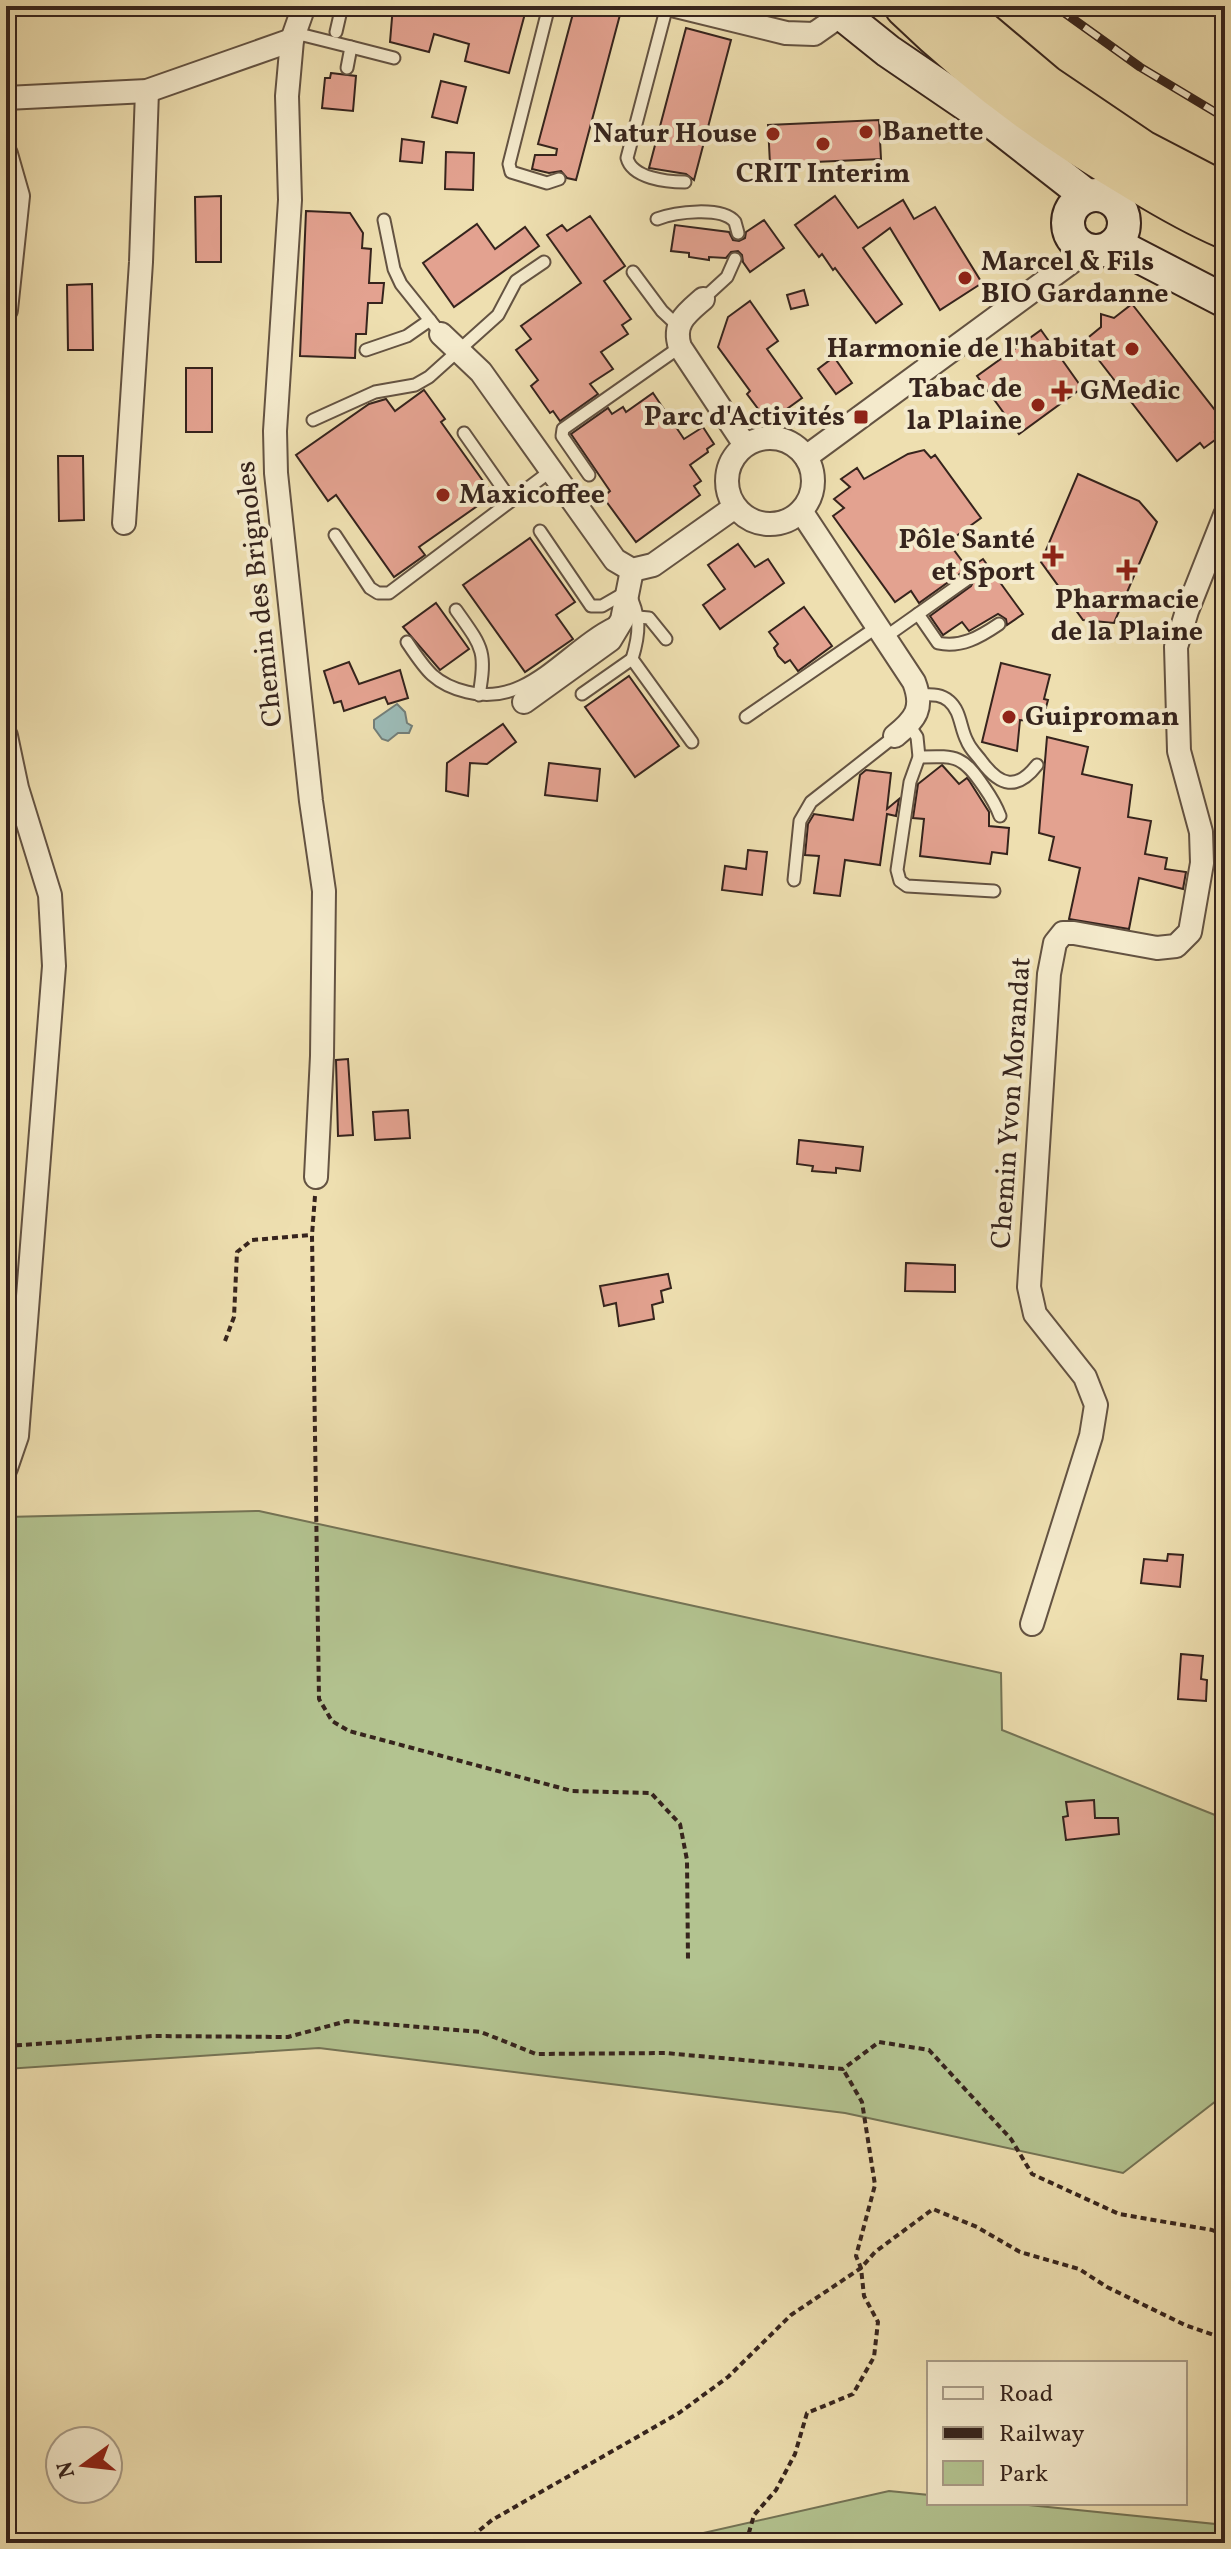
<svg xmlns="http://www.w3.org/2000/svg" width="1231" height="2549" viewBox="0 0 1231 2549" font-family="Vollkorn,serif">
<rect width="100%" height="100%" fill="#eedfb0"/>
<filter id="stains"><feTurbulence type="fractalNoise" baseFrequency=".0025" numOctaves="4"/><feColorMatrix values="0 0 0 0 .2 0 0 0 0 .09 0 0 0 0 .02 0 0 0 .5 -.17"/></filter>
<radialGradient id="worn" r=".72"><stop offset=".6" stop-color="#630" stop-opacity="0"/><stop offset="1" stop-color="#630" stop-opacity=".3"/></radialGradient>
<g fill="#b3c390" stroke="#747456" stroke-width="2">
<polygon points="259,1511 1001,1673 1002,1730 1225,1819 1225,2094 1123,2173 845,2113 319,2048 6,2069 6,1517"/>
<polygon points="889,2491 929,2495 929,2503 1008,2503 1225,2525 1225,2543 659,2543"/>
</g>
<polygon fill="#9cbab5" stroke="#737e78" stroke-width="2" points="397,704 405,712 407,723 412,726 409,733 398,733 388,741 382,739 374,728 374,720"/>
<g fill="#e3a290" stroke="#36241d" stroke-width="2">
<polygon points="393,6 527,6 509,73 465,61 469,44 434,34 429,52 390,42"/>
<polygon points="575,6 602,6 621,11 576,180 567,178 561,171 549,173 532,169 535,155 556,155 557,149 538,144"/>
<polygon points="686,28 731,40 694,180 686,174 649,168"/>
<polygon points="331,73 356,76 353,111 322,108 325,78 330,78"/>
<polygon points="441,81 466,87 457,123 432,117"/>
<polygon points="879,120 881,159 770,164 768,125"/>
<polygon points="402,139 424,142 422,163 400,161"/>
<polygon points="446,152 474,153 473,190 445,189"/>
<polygon points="221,196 221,262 196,262 195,197"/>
<polygon points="835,196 858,228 903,200 914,219 935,207 982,283 940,310 890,228 863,248 902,304 876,323 835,268 833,270 822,254 819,257 795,225"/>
<polygon points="306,211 350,213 363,233 362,248 371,249 369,283 384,283 382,303 368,303 366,334 356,334 355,358 300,356"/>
<polygon points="590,216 625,266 604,281 631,319 622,325 628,334 601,352 613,369 590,384 598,394 560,421 553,411 550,413 531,386 538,380 516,350 531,339 521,326 581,283 547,235 562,225 567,231"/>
<polygon points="764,220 784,248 750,272 743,262 742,255 738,251 731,252 726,258 709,257 709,260 689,257 689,253 671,251 675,225 729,232 733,240 739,241 745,238 746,232"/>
<polygon points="477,224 495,249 525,227 539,246 454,307 423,263"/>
<polygon points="92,284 93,350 68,350 67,285"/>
<polygon points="804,290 808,305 791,309 787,295"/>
<polygon points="750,301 778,341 767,349 802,398 777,416 771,407 762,414 747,394 750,391 718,347 728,317"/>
<polygon points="1132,304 1225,423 1215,432 1219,437 1204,448 1200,443 1177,461 1084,341 1101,327 1101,314 1114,318"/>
<polygon points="1041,330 1082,388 1019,434 977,376"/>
<polygon points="834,357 852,383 836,394 818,369"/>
<rect x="186" y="368" width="26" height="64"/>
<polygon points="424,390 445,419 441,422 493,495 419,547 425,555 394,577 336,495 328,501 296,455 369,404 386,399 395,411"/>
<polygon points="653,393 684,439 703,427 714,444 707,449 708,452 690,465 701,481 694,486 700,495 636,542 603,497 610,491 571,434 608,408 612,414 623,407 626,412"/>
<polygon points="924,450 931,458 935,455 981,518 948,542 968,569 983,559 1023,614 1007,625 1006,619 998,614 969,631 962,622 943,635 930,616 971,586 974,580 972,575 966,572 961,573 919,603 911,591 895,602 833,516 844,508 834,499 850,487 841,479 857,468 864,479 908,454"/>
<polygon points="58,456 83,456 84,520 59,521"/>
<polygon points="1078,474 1139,501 1157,522 1114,623 1083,620 1041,562"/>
<polygon points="530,538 575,602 556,615 573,639 525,672 463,585"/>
<polygon points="738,544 755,567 768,559 784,583 720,629 703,605 725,589 708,565"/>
<polygon points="436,603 469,649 440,670 403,627"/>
<polygon points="804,607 832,646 798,671 790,660 785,663 778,656 774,648 778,644 769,632"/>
<polygon points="349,662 359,684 400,670 408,698 388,704 385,697 344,711 341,701 334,703 324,671"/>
<polygon points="1001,663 1050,675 1044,699 1048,700 1042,722 1020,720 1017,751 982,742"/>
<polygon points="629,676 679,746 635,777 585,707"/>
<polygon points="503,724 516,742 487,764 470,763 468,796 446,791 447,763"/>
<polygon points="1047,737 1088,747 1082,774 1132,785 1128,817 1151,821 1145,854 1167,858 1165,869 1186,872 1183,889 1139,878 1129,929 1069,919 1080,868 1049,860 1054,837 1039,833"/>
<polygon points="549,763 600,769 597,801 545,795"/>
<polygon points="942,765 959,784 967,778 970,782 989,812 989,826 1009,828 1007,854 992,852 990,864 920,856 924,819 913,818 918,784"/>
<polygon points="866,770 891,773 887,809 899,799 896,816 887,814 880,865 845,860 840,896 814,893 819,856 805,855 808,824 814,814 853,820 860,775"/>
<polygon points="748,850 767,852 762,895 722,890 725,866 746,869"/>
<polygon points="348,1059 353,1135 338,1136 336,1060"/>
<polygon points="408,1110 410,1138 375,1140 373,1112"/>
<polygon points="799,1140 863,1147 860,1171 836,1168 836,1173 812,1171 813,1166 797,1164"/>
<polygon points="906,1263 955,1265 955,1292 905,1291"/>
<polygon points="668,1274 671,1288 661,1291 663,1302 652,1305 654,1319 619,1326 616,1303 604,1306 600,1286"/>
<polygon points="1168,1554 1183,1555 1180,1587 1141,1583 1144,1559 1167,1561"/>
<polygon points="1181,1654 1203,1656 1201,1679 1207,1680 1206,1701 1178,1699"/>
<polygon points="1094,1800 1095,1818 1118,1818 1119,1834 1066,1840 1063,1817 1068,1816 1066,1802"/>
</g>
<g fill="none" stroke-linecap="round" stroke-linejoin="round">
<g stroke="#645342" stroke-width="15">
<g id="lane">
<polyline points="549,6 509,164 511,172 547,183 559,179"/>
<path d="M667 6 627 158C632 178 666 182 685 182"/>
<polyline points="336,32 342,6"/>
<polyline points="295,33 351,47 347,68"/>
<polyline points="351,47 394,58"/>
<path d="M657 219C675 212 722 206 735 222L738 233"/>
<polyline points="384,220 394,269 401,284 441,334"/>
<polyline points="633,272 662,311 678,326"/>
<polyline points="703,299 727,277 735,259"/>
<polyline points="366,350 407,336 430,320"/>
<polyline points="313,420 375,392 415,385 429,377 498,315 516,281 544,262"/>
<polyline points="464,433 511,500"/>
<polyline points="589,475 562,436 563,429 680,347"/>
<path d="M540 531 591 606H602L628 591C641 616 640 633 632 659L692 742"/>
<polyline points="335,535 370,588 378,593 389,593 552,470"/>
<path d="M456 610C482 647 487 650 479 695"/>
<path d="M918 614 938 643C961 648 980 637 999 624"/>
<polyline points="638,617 649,618 666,639"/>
<polyline points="884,638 966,580"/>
<path d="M407 642C425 669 434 684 467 692 528 708 564 647 614 623"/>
<polyline points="582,694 632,659"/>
<path d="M919 695C930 695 940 693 949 701 961 711 960 728 967 741 970 749 977 755 982 762 1000 786 1017 791 1037 765"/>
<polyline points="746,717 877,627"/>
<polyline points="909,725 917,737 919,757 910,782 897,870 900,881 907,886 994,891"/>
<path d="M919 757C957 756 962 755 984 787 991 797 996 805 1000 816"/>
<polyline points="794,880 800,821 811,802 895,736"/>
</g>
</g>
<g stroke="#645342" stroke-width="26">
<g id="street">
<polyline points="304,6 292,40 287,96 290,200 275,431 276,473 311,801 324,891 322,1056 316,1177"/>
<polyline points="676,6 786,33 814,34 851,8"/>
<polyline points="6,98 147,91 292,40"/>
<polyline points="6,154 18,196 6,310"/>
<path d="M703 299C687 313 672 323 680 347L745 445"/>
<polyline points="441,334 481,372 615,560 632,570 653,565 735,507"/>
<circle cx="770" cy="481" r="43"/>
<polyline points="806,457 1081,255"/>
<path d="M801 511 914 682C924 708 916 719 895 736"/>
<polyline points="124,523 141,262 147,91"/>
<polyline points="524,702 610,640 622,620 632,570"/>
<polyline points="6,736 17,788 50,895 54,966 17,1436 6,1468"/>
<polyline points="1032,1624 1091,1436 1096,1405 1085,1377 1035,1314 1029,1287 1049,974 1055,943 1063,933 1074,933 1157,948 1176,946 1190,932 1202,863 1201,832 1179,751 1176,647 1187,611 1225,515"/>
</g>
</g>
<g stroke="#36241d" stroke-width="36">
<g id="secondary">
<polyline points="832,6 888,51 995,124 1087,196"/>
<circle cx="1096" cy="223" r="28"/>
<polyline points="1115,244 1225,301"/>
</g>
</g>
<g stroke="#36241d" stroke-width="46">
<g id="highway">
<path d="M906 6C976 74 1055 132 1139 181 1167 198 1195 214 1225 227"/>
<polyline points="950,6 1046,87 1142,152 1225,195"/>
</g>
</g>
<g stroke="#36241d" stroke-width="4" stroke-dasharray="6 4" stroke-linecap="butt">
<polyline points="1057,207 1069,225"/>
<polyline points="315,1196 312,1235 319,1699 332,1721 349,1731 572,1791 651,1793 680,1824 687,1860 688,1959"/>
<polyline points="225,1341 234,1317 237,1252 252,1240 311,1235"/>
<polyline points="6,2046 153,2036 288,2037 347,2021 481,2032 536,2054 665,2053 843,2069 879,2042 929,2050 1011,2139 1032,2174 1119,2214 1212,2230 1225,2235"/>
<polyline points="464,2543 492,2520 679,2413 728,2377 791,2315 861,2268 875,2252 933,2209 977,2227 1020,2252 1079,2269 1107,2287 1185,2325 1225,2339"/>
<polyline points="746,2543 754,2515 776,2490 795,2454 807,2413 853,2394 874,2357 878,2322 864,2296 861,2268 856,2256 875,2185 862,2102 843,2069"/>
</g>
<use href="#lane" stroke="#f4eacc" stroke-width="11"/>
<use href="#street" stroke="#f4eacc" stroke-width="22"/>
<use href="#secondary" stroke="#f4eacc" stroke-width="32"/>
<use href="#highway" stroke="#eedfb0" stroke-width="42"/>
<g stroke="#36241d" stroke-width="9">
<polyline id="rail" points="1055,6 1140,67 1225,118"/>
</g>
<use href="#rail" stroke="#f4eacc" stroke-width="6" stroke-dasharray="18" stroke-linecap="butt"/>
</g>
<g fill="#8f2418" stroke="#f4eacc" stroke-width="3">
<circle cx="866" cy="132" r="8"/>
<circle cx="773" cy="134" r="8"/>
<circle cx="823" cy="144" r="8"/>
<circle cx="965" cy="278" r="8"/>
<circle cx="1132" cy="349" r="8"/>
<path d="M1058 379h8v8h8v8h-8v8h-8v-8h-8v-8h8z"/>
<circle cx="1038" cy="405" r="8"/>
<rect x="853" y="409" width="16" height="16" rx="4"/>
<circle cx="443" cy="495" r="8"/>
<path d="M1049 544h8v8h8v8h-8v8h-8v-8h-8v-8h8z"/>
<path d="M1123 558h8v8h8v8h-8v8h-8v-8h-8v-8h8z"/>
<circle cx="1009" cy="717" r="8"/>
</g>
<g text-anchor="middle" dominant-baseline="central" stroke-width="8" stroke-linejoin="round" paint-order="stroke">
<g font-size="28" font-weight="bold" fill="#36241d" stroke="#f4eacc" text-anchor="start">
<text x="882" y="132">Banette</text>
<text x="757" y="134" text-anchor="end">Natur House</text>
<text x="823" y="174" text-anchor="middle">CRIT Interim</text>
<text x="981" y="262">Marcel &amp; Fils<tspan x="981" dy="32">BIO Gardanne</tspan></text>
<text x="1116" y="349" text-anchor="end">Harmonie de l'habitat</text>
<text x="1022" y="389" text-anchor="end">Tabac de<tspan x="1022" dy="32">la Plaine</tspan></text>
<text x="1080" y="391">GMedic</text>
<text x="845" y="417" text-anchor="end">Parc d'Activités</text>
<text x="459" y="495">Maxicoffee</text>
<text x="1035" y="540" text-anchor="end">Pôle Santé<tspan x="1035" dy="32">et Sport</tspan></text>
<text x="1127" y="600" text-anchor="middle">Pharmacie<tspan x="1127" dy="32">de la Plaine</tspan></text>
<text x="1025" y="717">Guiproman</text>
</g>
<g font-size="28" fill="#36241d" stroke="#f4eacc">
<text transform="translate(260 594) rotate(-96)">Chemin des Brignoles</text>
<text transform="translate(1012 1103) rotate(-86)">Chemin Yvon Morandat</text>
</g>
</g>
<rect width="1231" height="2549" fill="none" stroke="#eedfb0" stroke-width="32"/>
<rect x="8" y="8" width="1215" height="2533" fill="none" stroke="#36241d" stroke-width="4"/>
<rect x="16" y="16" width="1199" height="2517" fill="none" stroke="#36241d" stroke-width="2"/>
<rect x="927" y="2361" width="260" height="144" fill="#f4eacc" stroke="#a89b86" stroke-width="2"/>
<rect x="943" y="2387" width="40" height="12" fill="#f4eacc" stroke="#a89b86" stroke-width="2"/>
<text x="999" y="2401" font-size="24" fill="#36241d">Road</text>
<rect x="943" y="2427" width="40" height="12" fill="#36241d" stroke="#a89b86" stroke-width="2"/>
<text x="999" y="2441" font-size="24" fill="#36241d">Railway</text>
<rect x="943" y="2461" width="40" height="24" fill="#b3c390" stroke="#a89b86" stroke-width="2"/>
<text x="999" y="2481" font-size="24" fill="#36241d">Park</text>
<g transform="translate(84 2465) rotate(255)"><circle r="38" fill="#f4eacc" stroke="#a89b86" stroke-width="2"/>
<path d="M0-6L14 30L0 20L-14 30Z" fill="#8f2418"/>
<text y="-12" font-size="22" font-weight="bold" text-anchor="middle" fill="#36241d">N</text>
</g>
<rect width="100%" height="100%" filter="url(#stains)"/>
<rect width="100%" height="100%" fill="url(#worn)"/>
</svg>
